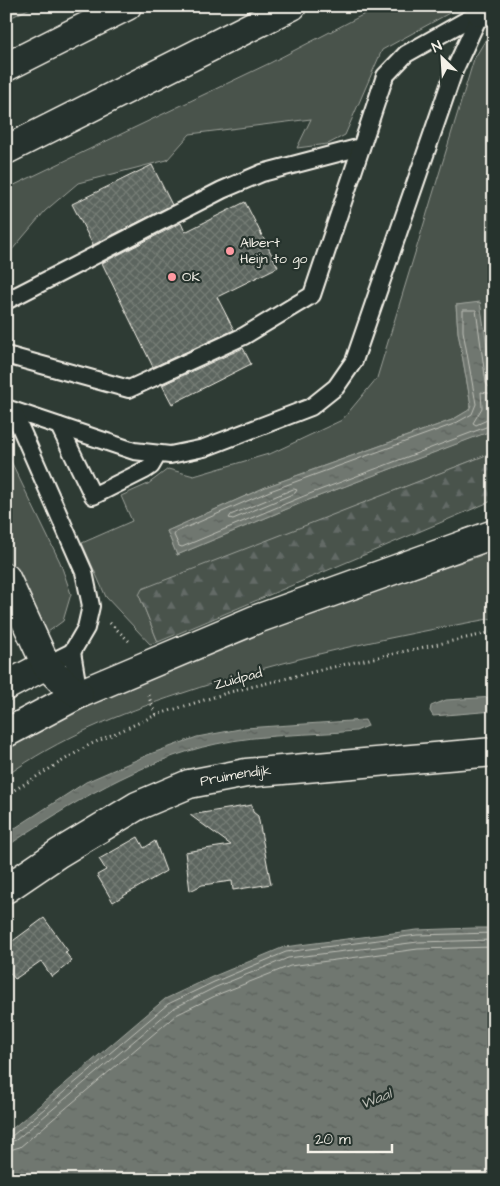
<svg xmlns="http://www.w3.org/2000/svg" width="500" height="1186" viewBox="0 0 500 1186" font-family="'Architects Daughter',sans-serif">
<defs>
<pattern id="forest-firs" width="22" height="20" patternUnits="userSpaceOnUse" patternTransform="scale(1.25)"><rect width="22" height="20" fill="#48524c"/><path d="M5 1l3.5 6h-7zM16 11l3.5 6h-7z" fill="#636b66"/></pattern>
<pattern id="water-ripples" width="26" height="14" patternUnits="userSpaceOnUse" patternTransform="scale(1.25)"><rect width="26" height="14" fill="#6f7770"/><path d="M2 4q2-2 4 0t4 0M15 11q2-2 4 0t4 0" fill="none" stroke="#5c605b"/></pattern>
<pattern id="building-cross-hatch" width="8" height="8" patternUnits="userSpaceOnUse" patternTransform="scale(1.25)"><rect width="8" height="8" fill="#5c655e"/><path d="M0 0l8 8M0 8l8-8" fill="none" stroke="#747c75"/></pattern>
</defs>
<rect width="100%" height="100%" fill="#2e3b34"/>
<filter id="ink" filterUnits="userSpaceOnUse"><feTurbulence type="fractalNoise" baseFrequency=".02" numOctaves="2"/><feDisplacementMap in="SourceGraphic" scale="10" xChannelSelector="R" yChannelSelector="G"/><feConvolveMatrix kernelMatrix="1 2 1 2 8 2 1 2 1" color-interpolation-filters="sRGB"/></filter>
<g filter="url(#ink)">
<g fill="#48524c" stroke="#9ea29a">
<polygon points="6,6 34,6 6,20"/>
<polygon points="380,6 462,6 382,50 345,135 328,144 297,148 311,119 190,134 167,160 78,183 45,211 6,257 6,189 270,63"/>
<polygon points="494,26 494,400 480,303 456,305 458,332 471,405 469,410 452,420 268,486 167,531 177,555 306,501 490,431 494,424 494,452 183,574 139,595 158,642 150,644 106,597 82,543 132,521 121,496 148,484 168,469 194,476 272,453 342,420 377,378 474,59"/>
<polygon points="6,451 60,562 71,594 63,621 48,632 35,625 6,557"/>
<path d="M494 551V618C388 637 283 659 180 694 119 714 59 738 6 776V745L90 702 233 640Z"/>
</g>
<polygon fill="url(#forest-firs)" stroke="#9ea29a" points="494,452 494,500 158,642 139,595 142,589"/>
<g fill="url(#water-ripples)" stroke="#a4a8a0">
<path d="M480 302C484 331 500 408 491 431L306 501 177 555 167 531 268 486 452 420 469 410 471 405 458 332 456 305Z"/>
<polygon points="494,697 494,711 433,716 430,711 431,706 446,700"/>
<path d="M365 720 368 726 356 731C310 735 262 734 216 744 144 759 66 806 6 847V834L9 832 86 782 150 754 197 737 245 728Z"/>
<polygon points="474,928 494,928 494,1180 6,1180 6,1134 165,999 212,977 284,947 417,930"/>
</g>
<g fill="none" stroke-linecap="round" stroke-linejoin="round">
<g stroke="#bfc0b8" stroke-width="1">
<polyline points="494,388 489,387 486,383 476,310 463,310 463,331 476,404 472,414 454,424 270,491 176,532 174,535 179,546 182,547 304,496 494,424"/>
<polyline points="494,394 481,392 482,408 473,423 476,425 494,417"/>
<polygon points="294,489 297,490 295,493 233,519 229,518 231,515"/>
<polyline points="6,1137 12,1136 168,1004 214,982 286,952 417,935 494,933"/>
<polyline points="6,1143 16,1140 172,1009 216,987 288,958 418,942 494,940"/>
<polyline points="6,1151 20,1147 176,1015 219,994 290,966 418,949 494,947"/>
</g>
</g>
<g fill="url(#building-cross-hatch)" stroke="#f4f1e8">
<polygon points="152,165 172,205 93,245 72,204"/>
<polygon points="245,202 278,267 217,297 234,330 153,367 102,263 181,223 185,232"/>
<polygon points="243,348 251,364 172,404 162,385"/>
<polygon points="252,805 253,812 258,816 271,884 233,890 232,881 202,885 190,891 185,852 231,845 190,815"/>
<polygon points="138,837 144,848 155,841 166,871 113,902 97,875 106,870 99,859"/>
<polygon points="44,918 68,951 65,952 72,961 52,977 41,961 15,979 6,968 6,946"/>
</g>
<g fill="none" stroke-linecap="round" stroke-linejoin="round">
<g stroke="#f4f1e8" stroke-width="20">
<g id="service">
<polyline points="6,301 222,190 262,173 361,147"/>
<polyline points="6,355 129,389 244,336 312,295 385,76 406,54 481,12"/>
<polyline points="6,408 134,451 170,455 204,448 311,407 336,387 354,361 454,71 481,12"/>
<polyline points="13,411 84,572 91,606 86,628 72,652"/>
<polyline points="59,426 93,496 145,470 151,466 158,454"/>
<polyline points="46,665 72,652 79,694"/>
</g>
</g>
<g stroke="#f4f1e8" stroke-width="31">
<g id="minor">
<path id="s1" d="M6 889 59 853 137 806 189 784 246 773 494 752"/>
</g>
</g>
<g stroke="#f4f1e8" stroke-width="31">
<g id="secondary">
<polyline points="6,686 46,665"/>
<polyline points="6,733 79,694"/>
</g>
</g>
<g stroke="#f4f1e8" stroke-width="31">
<polyline id="primary" points="79,694 257,619 494,534"/>
</g>
<g stroke="#f4f1e8" stroke-width="31">
<g id="motorway">
<polyline points="481,12 491,6"/>
<polyline points="6,67 127,6"/>
<polyline points="6,150 292,6"/>
<polyline points="6,578 46,665 67,686 79,694"/>
</g>
</g>
<g stroke="#f4f1e8" stroke-width="3" stroke-dasharray="1 4" stroke-linecap="butt">
<polyline points="110,623 131,643"/>
<polyline points="148,695 156,715"/>
<polyline points="6,795 89,745 156,715 230,692 346,664 494,632"/>
</g>
<use href="#service" stroke="#26332d" stroke-width="16"/>
<use href="#minor" stroke="#26332d" stroke-width="28"/>
<use href="#secondary" stroke="#26332d" stroke-width="28"/>
<use href="#primary" stroke="#26332d" stroke-width="28"/>
<use href="#motorway" stroke="#26332d" stroke-width="28"/>
</g>
</g>
<g fill="#ff9aa2" stroke="#26332d" stroke-width="2">
<circle cx="230" cy="251" r="5"/>
<circle cx="172" cy="277" r="5"/>
</g>
<g text-anchor="middle" dominant-baseline="central" stroke-width="4.5" stroke-linejoin="round" paint-order="stroke">
<g font-size="14" fill="#f4f1e8" stroke="#26332d" text-anchor="start">
<text x="240" y="243">Albert<tspan x="240" dy="16">Heijn to go</tspan></text>
<text x="182" y="277">OK</text>
</g>
<g font-size="14" fill="#f4f1e8" stroke="#26332d">
<text transform="translate(238 679) rotate(-15)">Zuidpad</text>
<text stroke="none"><textPath href="#s1" startOffset="259">Pruimendijk</textPath></text>
</g>
<g font-size="15" font-style="italic" fill="#b8bab2" stroke="#26332d">
<text transform="translate(376 1099) rotate(-22)">Waal</text>
</g>
</g>
<rect width="500" height="1186" fill="none" stroke="#26332d" stroke-width="25"/>
<rect x="12" y="12" width="475" height="1161" fill="none" stroke="#f4f1e8" stroke-width="2" filter="url(#ink)"/>
<g transform="translate(442 58) rotate(335)" stroke="#26332d" stroke-width="4" paint-order="stroke">
<path d="M0-4L9 19L0 12L-9 19Z" fill="#f4f1e8"/>
<text y="-8" font-size="14" font-weight="bold" text-anchor="middle" fill="#f4f1e8">N</text>
</g>
<path d="M308 1144v8h84v-8" fill="none" stroke="#f4f1e8" stroke-width="2.5"/>
<text x="315" y="1144" font-size="15" fill="#f4f1e8" stroke="#26332d" stroke-width="4" paint-order="stroke">20 m</text>
</svg>
